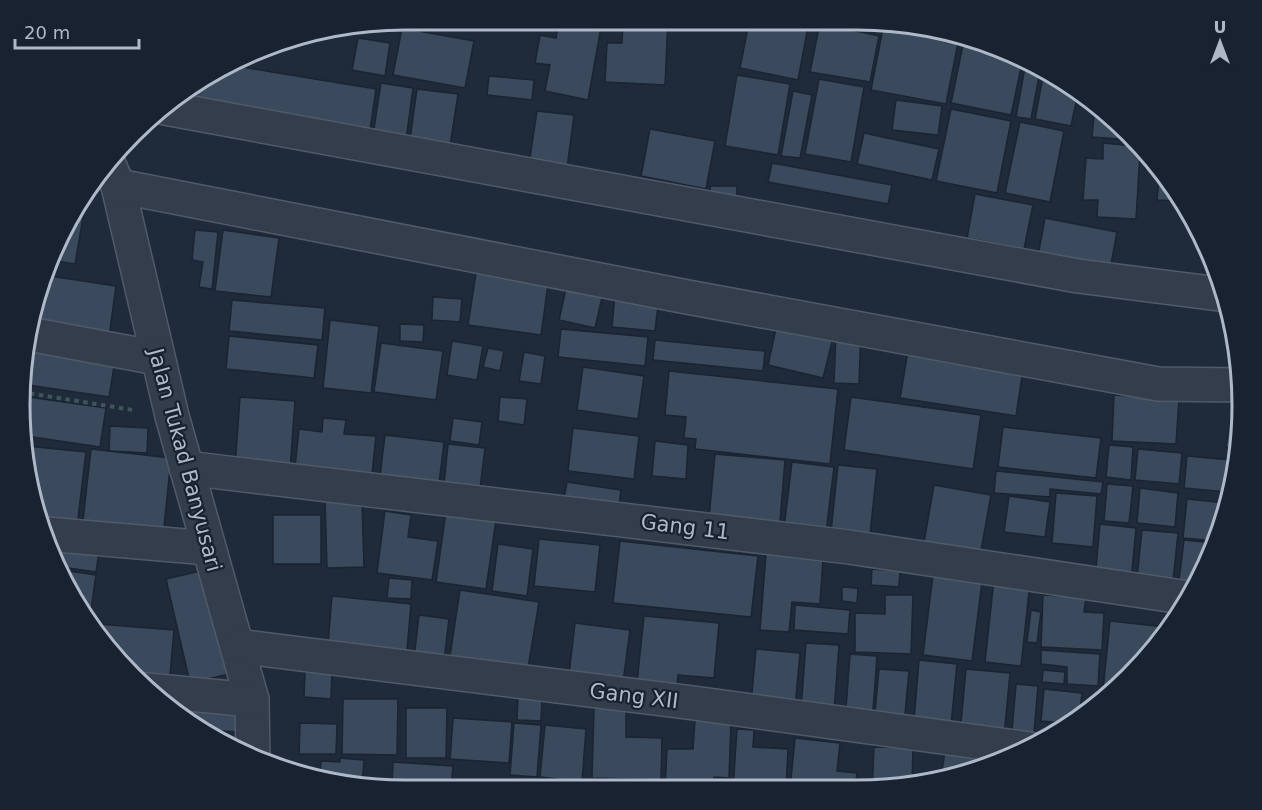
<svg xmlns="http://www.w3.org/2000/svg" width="1262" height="810" viewBox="0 0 1262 810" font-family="'DejaVu Sans',sans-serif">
<rect width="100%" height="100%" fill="#1f2b3b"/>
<g fill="#3a495b" stroke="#1a2432" stroke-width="1.5">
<polygon points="480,20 511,20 511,24"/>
<polygon points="559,21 602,22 588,100 545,91 550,65 535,63 540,35 556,38"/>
<polygon points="623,21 668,21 665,85 605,82 607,43 622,43"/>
<polygon points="749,22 809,22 798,80 740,68"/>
<polygon points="820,22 852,22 851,30 879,36 870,82 810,72"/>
<polygon points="884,23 908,23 959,38 946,104 871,90"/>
<polygon points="402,28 474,41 465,88 393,75"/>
<polygon points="358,38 390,43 385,76 352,70"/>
<polygon points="964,40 1023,58 1011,115 951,103"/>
<polygon points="230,65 376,89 369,137 170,104 191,85"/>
<polygon points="1025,67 1040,71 1031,119 1016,117"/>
<polygon points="1044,71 1078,93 1071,126 1035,119"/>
<polygon points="737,75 790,84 778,155 725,146"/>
<polygon points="489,76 534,80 532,100 487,95"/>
<polygon points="819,79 864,87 851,162 805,154"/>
<polygon points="381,83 413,88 406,140 373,135"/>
<polygon points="417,89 458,94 449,152 409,146"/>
<polygon points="793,91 812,95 800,158 781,156"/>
<polygon points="1080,95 1092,103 1091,108 1078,106"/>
<polygon points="896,100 942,106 938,135 892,130"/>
<polygon points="1095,105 1111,115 1131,140 1092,137"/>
<polygon points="951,109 1011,121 997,193 936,181"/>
<polygon points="537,111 574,115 566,176 528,171"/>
<polygon points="1020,122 1064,131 1050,202 1005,193"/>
<polygon points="650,129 715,141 706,189 641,176"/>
<polygon points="864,133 939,149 932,180 857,164"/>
<polygon points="1103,143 1135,146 1140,153 1136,219 1097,217 1098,200 1083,200 1086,158 1103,159"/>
<polygon points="772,163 892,185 888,204 768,182"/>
<polygon points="1159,177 1177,201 1157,200"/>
<rect x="710" y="186" width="27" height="20"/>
<polygon points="975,194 1033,205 1024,249 967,238"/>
<polygon points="80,206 85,206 75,264 51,260"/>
<polygon points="1045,218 1117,232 1110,270 1038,256"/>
<polygon points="195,230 218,232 212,289 199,287 203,262 192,260"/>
<polygon points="223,230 279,238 271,297 215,291"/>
<polygon points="477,267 549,277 541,335 468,325"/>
<polygon points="43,275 116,286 109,337 31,326 40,281"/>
<polygon points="567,284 603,293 595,328 559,320"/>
<polygon points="615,293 659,297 655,331 612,327"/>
<polygon points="433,297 462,299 460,322 432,320"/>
<polygon points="232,300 325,308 322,340 229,331"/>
<polygon points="330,320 379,326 371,393 323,388"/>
<polygon points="400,324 424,325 423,342 400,341"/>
<polygon points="777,324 833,338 823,378 768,365"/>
<polygon points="561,329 648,337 645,366 558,357"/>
<polygon points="836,331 861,332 859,384 834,383"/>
<polygon points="229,336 318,345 314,378 226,369"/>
<polygon points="655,340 765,351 763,371 653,360"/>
<polygon points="28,341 116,354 109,397 21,384"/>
<polygon points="452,341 483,346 477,380 447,375"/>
<polygon points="381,343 443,351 436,400 374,392"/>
<polygon points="909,345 1024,363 1016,416 900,398"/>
<polygon points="488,348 504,351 500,371 483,367"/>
<polygon points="524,352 545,356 541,384 519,381"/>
<polygon points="583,367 644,376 638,419 577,410"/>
<polygon points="669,371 838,389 830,464 695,449 696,439 684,438 686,417 665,415"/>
<polygon points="1235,387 1241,388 1233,448 1226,447"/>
<polygon points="1114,395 1179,399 1176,444 1112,441"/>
<polygon points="22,396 106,408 100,447 26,436"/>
<polygon points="240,397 295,401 290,471 235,467"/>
<polygon points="500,397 527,399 524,425 498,421"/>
<polygon points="851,397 981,415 973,469 844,450"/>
<polygon points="323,418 346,420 344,434 376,436 371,484 294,477 299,429 322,432"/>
<polygon points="453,418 482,422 479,445 450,441"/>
<polygon points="110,426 148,428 147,453 109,451"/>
<polygon points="1003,427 1101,438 1096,478 998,467"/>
<polygon points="573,428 639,436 634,479 568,471"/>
<polygon points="385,435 444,442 438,492 379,484"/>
<polygon points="655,441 688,445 686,479 652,476"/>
<polygon points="448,444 485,448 479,497 443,494"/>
<polygon points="1109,445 1133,447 1131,480 1106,477"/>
<polygon points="27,446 86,452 77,527 41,523 33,504"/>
<polygon points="91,449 171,458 163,538 82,529"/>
<polygon points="1138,449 1182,453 1179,484 1135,480"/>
<polygon points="715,454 785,460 779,534 708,528"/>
<polygon points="1187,456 1231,460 1227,492 1184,488"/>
<polygon points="792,462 834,467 825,541 783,536"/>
<polygon points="838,465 877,469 869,544 830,541"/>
<polygon points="996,471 1103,482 1101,494 1050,489 1050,497 994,493"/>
<polygon points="567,482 621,490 618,512 563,504"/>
<polygon points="1107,484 1133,486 1129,523 1104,521"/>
<polygon points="934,485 991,495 979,562 922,553"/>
<polygon points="1140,488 1178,493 1175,527 1137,523"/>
<polygon points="1056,493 1097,496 1093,547 1052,543"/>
<polygon points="1009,496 1050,502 1045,537 1004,532"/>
<polygon points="1187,499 1226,503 1222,529 1215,541 1183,538"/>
<polygon points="325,502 362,502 364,567 327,568"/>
<polygon points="385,511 411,515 408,537 438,541 432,580 377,573"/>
<polygon points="446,512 496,520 486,589 436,582"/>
<rect x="273" y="515" width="48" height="49"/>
<polygon points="1100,524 1136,528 1131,581 1095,578"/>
<polygon points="1142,530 1178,533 1172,591 1136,588"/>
<polygon points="539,539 600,545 595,592 534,586"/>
<polygon points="1184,540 1214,543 1183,597 1177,596"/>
<polygon points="620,541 758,556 751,617 613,603"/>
<polygon points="498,544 533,549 527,596 492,591"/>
<polygon points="51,545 99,552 96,572 61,567"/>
<polygon points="766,554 823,558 820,604 792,602 789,632 760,630"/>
<polygon points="872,569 900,571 899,587 871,585"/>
<polygon points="62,570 96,575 89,624 84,619"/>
<polygon points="205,570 229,674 190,683 166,579"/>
<polygon points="933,575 982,582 972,661 923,655"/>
<polygon points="389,578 412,580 411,599 387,598"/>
<polygon points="994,579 1030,583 1021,666 985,662"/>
<polygon points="842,587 858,588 857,603 842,601"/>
<polygon points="460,590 539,602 528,668 450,656"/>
<polygon points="885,595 913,595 911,654 855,652 855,613 885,614"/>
<polygon points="1043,595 1086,597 1084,612 1104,613 1102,650 1041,647"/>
<polygon points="332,596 411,604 406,662 327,656"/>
<polygon points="795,605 850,610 848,634 794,630"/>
<polygon points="1031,610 1041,612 1037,643 1027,642"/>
<polygon points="419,615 449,619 443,669 413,667"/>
<polygon points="644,616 719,623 714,678 678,675 676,696 636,692"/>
<polygon points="1110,621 1166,627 1147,659 1106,691 1103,690"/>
<polygon points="575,623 630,630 622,690 568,683"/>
<polygon points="98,624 174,630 170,675 131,672 97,633"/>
<polygon points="806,643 839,645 834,712 801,709"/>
<polygon points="756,649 800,653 795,708 751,703"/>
<polygon points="1041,650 1100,654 1098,686 1067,684 1067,667 1041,664"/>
<polygon points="850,654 877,656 872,724 845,722"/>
<polygon points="919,660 957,664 950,735 913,732"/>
<polygon points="879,669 909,671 904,726 874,723"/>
<polygon points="966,669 1010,673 1004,737 960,734"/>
<polygon points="1043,670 1065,672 1064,684 1042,682"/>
<polygon points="305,671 332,673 331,699 304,697"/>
<polygon points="1016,684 1038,686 1033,744 1011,742"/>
<polygon points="1044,689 1082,693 1080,711 1064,723 1041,721"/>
<polygon points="518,697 542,698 541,721 517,720"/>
<polygon points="343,699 398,699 397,755 342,754"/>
<polygon points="169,706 237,709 237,732 207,730"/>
<polygon points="594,707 626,708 626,737 662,738 661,780 592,778"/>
<polygon points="406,708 447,708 446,758 406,758"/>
<polygon points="453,718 512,722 509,763 450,759"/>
<polygon points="695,719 731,721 729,778 714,777 714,789 665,789 667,749 693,749"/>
<polygon points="300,723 337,724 336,754 299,754"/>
<polygon points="514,723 541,725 537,777 510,775"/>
<polygon points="545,725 586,729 582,782 540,777"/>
<polygon points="737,729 754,730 753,747 788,749 786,789 733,789"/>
<polygon points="795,738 840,743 837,771 857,773 855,790 790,789"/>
<polygon points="224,740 248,741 247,755"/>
<polygon points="874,747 913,748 912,782 882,790 872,790"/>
<polygon points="945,751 997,759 948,772 942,771"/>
<polygon points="340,758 364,760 362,787 355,787 306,774 320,774 321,761 340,762"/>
<polygon points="393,762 453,766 451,788 392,787"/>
<polygon points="917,775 936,775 917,780"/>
<polygon points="505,780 560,786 559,788 504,788"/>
</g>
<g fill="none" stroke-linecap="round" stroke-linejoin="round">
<g stroke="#505b69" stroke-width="36">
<g id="street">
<polyline points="165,108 1078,276 1219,294"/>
<polyline points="108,162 118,186 172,416 252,700 253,759"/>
<polyline points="118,186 682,296 1158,384 1241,385"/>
<polyline points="29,334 157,358"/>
<polyline points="186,468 849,547 1182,597"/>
<polyline points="46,534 208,548"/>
<polyline points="237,646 686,702 1030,749"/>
<polyline points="147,690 252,700"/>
</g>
</g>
<polyline stroke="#3e5659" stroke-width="4" stroke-dasharray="4.5 4.5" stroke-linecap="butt" points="21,392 133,410"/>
<use href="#street" stroke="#333d4b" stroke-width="33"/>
</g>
<g text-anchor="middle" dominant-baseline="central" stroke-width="4.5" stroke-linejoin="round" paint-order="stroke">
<g font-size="21" fill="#adb8c8" stroke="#182230">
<text transform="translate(185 460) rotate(75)">Jalan Tukad Banyusari</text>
<text transform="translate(685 527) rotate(7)">Gang 11</text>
<text transform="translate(634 696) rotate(7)">Gang XII</text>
</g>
</g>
<path d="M0 0H1262V810H0ZM405 30H857A375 375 0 0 1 1232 405V405A375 375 0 0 1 857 780H405A375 375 0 0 1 30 405V405A375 375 0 0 1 405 30Z" fill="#182230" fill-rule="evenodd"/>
<path fill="none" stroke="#adb8c8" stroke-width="3" d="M405 30H857A375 375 0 0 1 1232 405V405A375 375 0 0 1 857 780H405A375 375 0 0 1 30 405V405A375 375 0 0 1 405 30Z"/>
<g transform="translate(1220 42)" stroke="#182230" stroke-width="4.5" paint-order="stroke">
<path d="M0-4.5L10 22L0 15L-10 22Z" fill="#adb8c8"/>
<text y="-9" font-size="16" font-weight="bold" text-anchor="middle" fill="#adb8c8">U</text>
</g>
<path d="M15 39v9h124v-9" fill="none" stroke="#adb8c8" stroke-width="3"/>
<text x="24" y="39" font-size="18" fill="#adb8c8" stroke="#182230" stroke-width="4.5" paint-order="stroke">20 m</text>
</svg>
